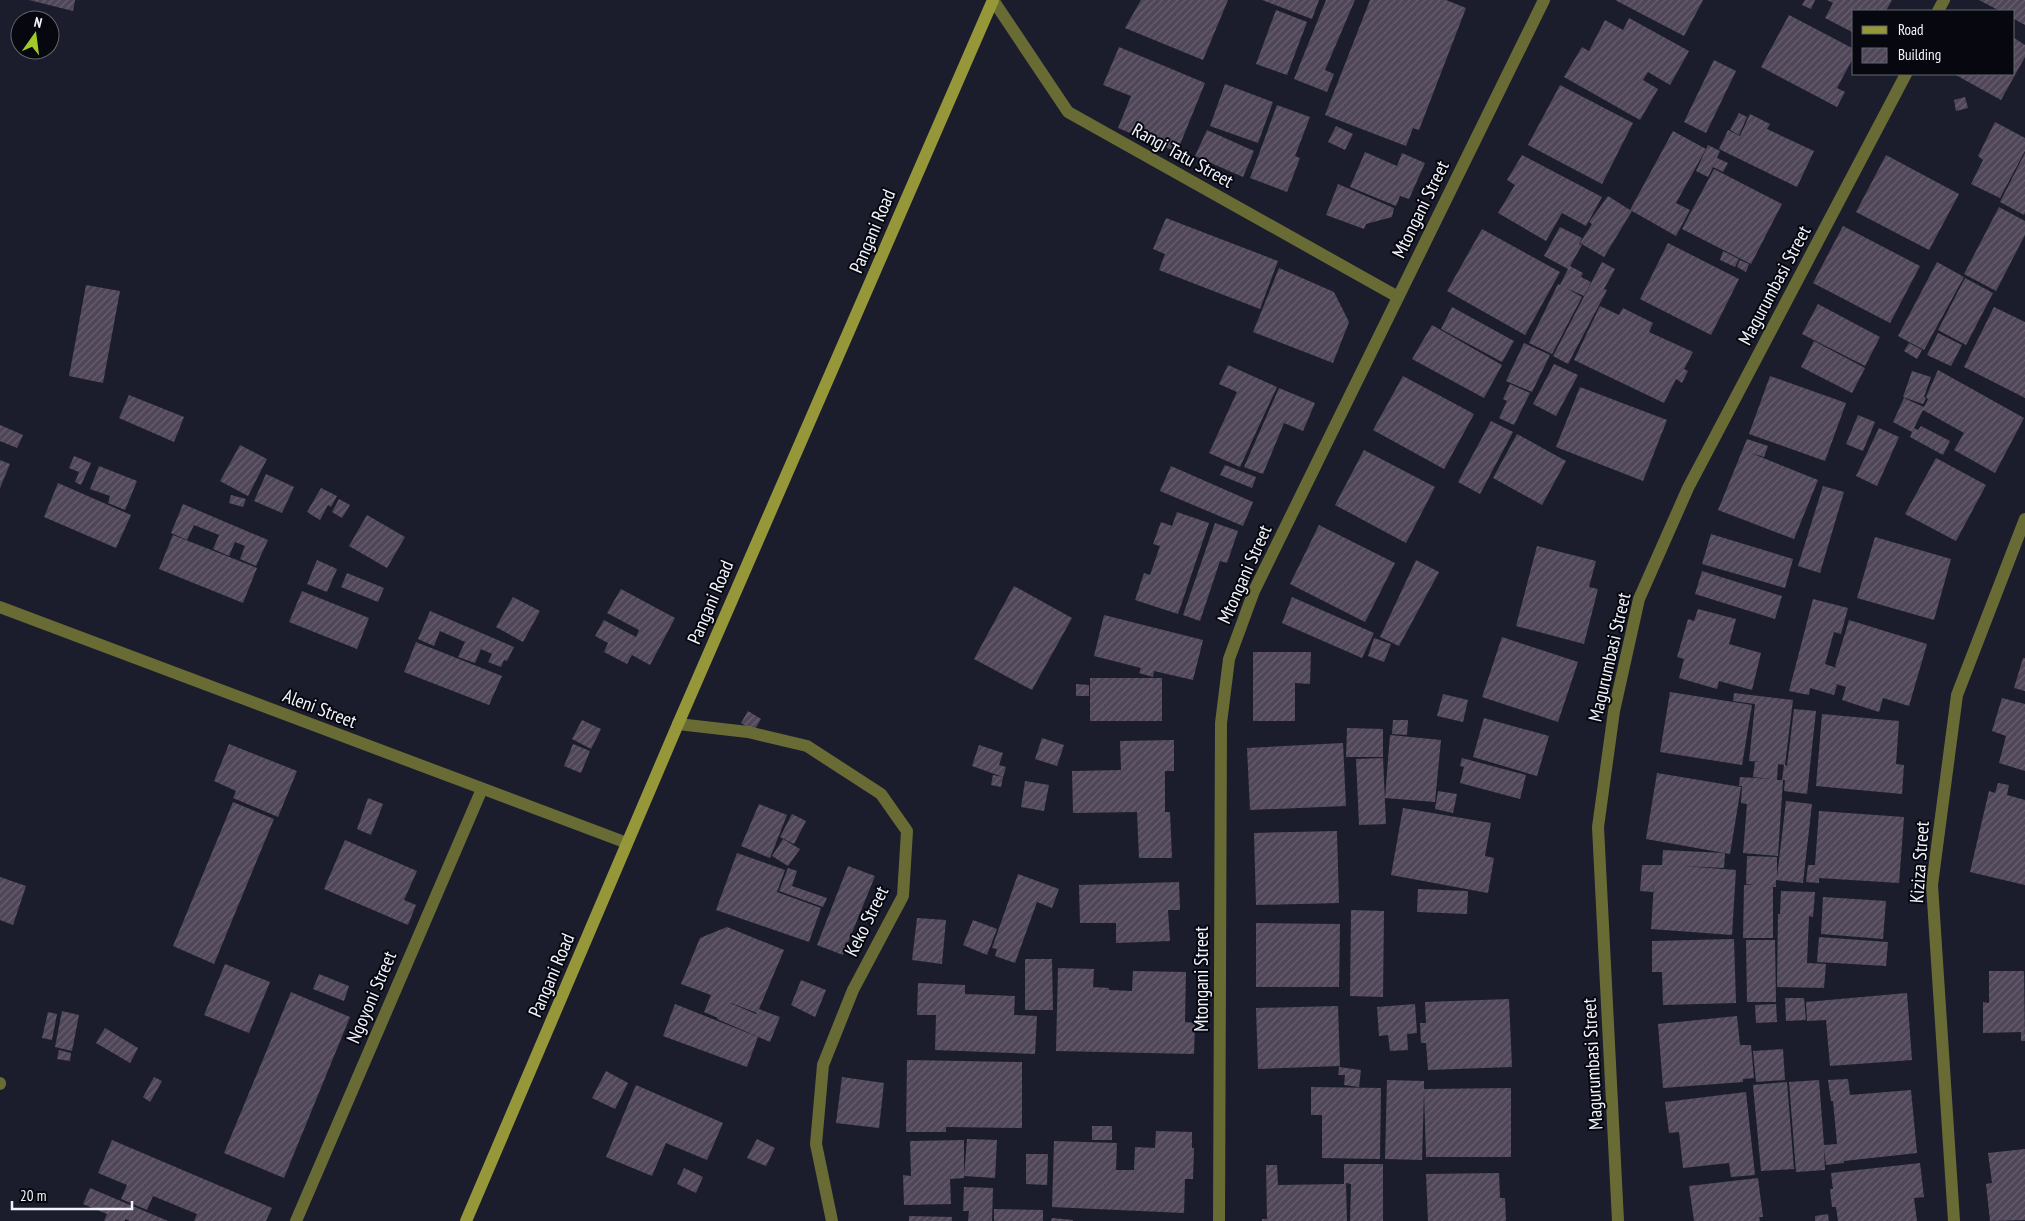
<svg xmlns="http://www.w3.org/2000/svg" width="2025" height="1221" viewBox="0 0 2025 1221" font-family="'PT Sans Narrow',sans-serif">
<defs>
<pattern id="building-hatch" width="6" height="6" patternUnits="userSpaceOnUse" patternTransform="scale(1.25)"><rect width="6" height="6" fill="#4f4658"/><path d="M-1 1l2-2M0 6l6-6M5 7l2-2" fill="none" stroke="#696171"/></pattern>
</defs>
<rect width="100%" height="100%" fill="#1b1d2d"/>
<g fill="url(#building-hatch)" fill-rule="evenodd">
<polygon points="29,0 75,0 73,11"/>
<polygon points="1141,0 1228,0 1203,60 1125,28"/>
<polygon points="1262,0 1319,0 1312,19"/>
<polygon points="1326,0 1355,0 1325,70 1334,74 1327,92 1294,79"/>
<polygon points="1370,0 1446,0 1466,8 1419,130 1413,128 1406,146 1325,115"/>
<polygon points="1615,0 1703,0 1684,36"/>
<polygon points="1805,0 1815,0 1811,9 1802,5"/>
<polygon points="1827,0 1892,0 1886,11 1854,11 1854,33 1825,18 1833,3"/>
<polygon points="1979,0 2025,0 2025,25 2014,19 2014,11 2000,11"/>
<polygon points="1276,10 1307,22 1287,75 1256,64"/>
<polygon points="1789,15 1854,49 1854,56 1837,88 1845,92 1837,107 1761,67"/>
<polygon points="1629,18 1689,51 1670,85 1648,72 1643,80 1658,89 1640,120 1564,77 1582,47 1589,51 1605,20 1623,30"/>
<polygon points="2014,38 2025,45 2025,57 2001,100 1954,74 2014,74"/>
<polygon points="1119,47 1205,83 1177,152 1118,128 1131,96 1103,85"/>
<polygon points="1714,60 1736,71 1706,133 1684,122"/>
<polygon points="1225,84 1273,102 1258,143 1210,126"/>
<polygon points="1560,85 1633,123 1602,184 1528,145"/>
<polygon points="1965,97 1968,108 1956,111 1954,100"/>
<polygon points="1277,105 1310,117 1295,156 1300,158 1287,192 1250,178"/>
<polygon points="1739,113 1747,117 1739,135 1730,130"/>
<polygon points="1750,114 1770,124 1767,129 1814,151 1797,187 1719,149 1728,130 1740,136"/>
<polygon points="1995,122 2025,138 2025,151 2000,198 1971,184 1983,160 1978,156"/>
<polygon points="1336,126 1353,134 1345,150 1328,142"/>
<polygon points="1207,130 1254,151 1243,177 1195,156"/>
<polygon points="1673,131 1706,149 1676,203 1690,210 1676,236 1632,211 1604,257 1580,243 1592,224 1589,222 1608,196 1630,210"/>
<polygon points="1708,145 1720,151 1717,158 1728,163 1723,172 1713,167 1708,177 1696,171"/>
<polygon points="1365,152 1397,166 1402,153 1425,163 1409,199 1400,196 1396,206 1350,187"/>
<polygon points="2025,153 2025,213 2024,215 2000,202"/>
<polygon points="1522,155 1602,197 1586,226 1562,213 1546,241 1498,213 1515,185 1507,180"/>
<polygon points="1886,155 1959,194 1929,250 1856,212"/>
<polygon points="1714,169 1782,204 1751,264 1682,229"/>
<polygon points="1338,184 1394,208 1392,217 1366,224 1364,229 1326,215"/>
<polygon points="1999,207 2025,221 2025,235 1996,291 1964,274"/>
<polygon points="1166,218 1278,261 1260,309 1159,270 1165,254 1153,249"/>
<polygon points="1843,226 1920,266 1890,323 1813,283"/>
<polygon points="1560,227 1582,238 1579,244 1582,245 1570,266 1583,273 1581,277 1591,282 1584,296 1566,288 1582,297 1552,354 1529,343 1558,284 1560,285 1568,269 1544,256"/>
<polygon points="1482,229 1560,272 1525,335 1447,291"/>
<polygon points="1668,243 1739,279 1711,335 1640,299"/>
<polygon points="1723,251 1739,259 1735,267 1720,260"/>
<polygon points="1740,260 1749,264 1746,272 1737,267"/>
<polygon points="1602,262 1615,269 1604,289 1607,290 1568,364 1553,356"/>
<polygon points="1937,262 1964,277 1924,350 1898,336"/>
<polygon points="1279,268 1334,292 1349,322 1333,363 1253,332"/>
<polygon points="1965,278 1993,293 1966,345 1938,330"/>
<polygon points="86,285 120,291 103,383 69,376"/>
<polygon points="1818,304 1880,337 1865,366 1802,334"/>
<polygon points="1600,306 1619,315 1623,308 1653,323 1649,332 1693,352 1684,369 1688,371 1682,383 1676,379 1664,403 1574,360"/>
<polygon points="1452,307 1514,341 1502,362 1441,329"/>
<polygon points="1994,307 2025,322 2025,398 1964,367"/>
<polygon points="1432,325 1502,365 1484,398 1412,359"/>
<polygon points="1938,333 1962,345 1951,366 1927,355"/>
<polygon points="1814,341 1865,368 1852,393 1801,367"/>
<polygon points="1524,343 1550,355 1532,392 1506,381"/>
<polygon points="1909,343 1922,350 1917,359 1904,351"/>
<polygon points="1554,364 1578,375 1556,416 1533,404"/>
<polygon points="1228,365 1277,387 1240,467 1209,453 1237,392 1219,384"/>
<polygon points="1938,370 2024,418 1995,473 1954,450 1964,433 1923,410 1914,428 1918,430 1921,426 1950,441 1943,455 1910,437 1912,432 1893,422 1904,398 1924,407 1928,399 1926,397"/>
<polygon points="1912,371 1931,377 1924,397 1926,398 1923,404 1903,397"/>
<polygon points="1403,376 1474,414 1444,469 1373,430"/>
<polygon points="1770,376 1846,403 1825,461 1749,434"/>
<polygon points="1510,384 1530,393 1514,425 1499,418 1507,401 1503,399"/>
<polygon points="1580,387 1667,420 1643,481 1556,447"/>
<polygon points="1279,388 1315,403 1303,431 1284,423 1263,474 1244,467"/>
<polygon points="129,395 184,417 174,442 119,418"/>
<polygon points="1858,415 1875,422 1863,451 1846,444"/>
<polygon points="1491,421 1513,432 1480,494 1458,482"/>
<polygon points="0,425 23,435 17,448 0,441"/>
<polygon points="1879,428 1899,437 1877,486 1856,476"/>
<polygon points="1517,434 1566,461 1542,505 1493,478"/>
<polygon points="1747,439 1768,446 1764,457 1751,453 1818,480 1794,539 1718,510"/>
<polygon points="240,445 267,459 248,496 220,481"/>
<polygon points="1364,450 1435,487 1406,543 1335,505"/>
<polygon points="74,456 91,463 81,485 75,482 79,472 69,468"/>
<polygon points="1936,458 1986,485 1956,541 1905,514"/>
<polygon points="0,460 10,464 0,488"/>
<polygon points="1225,465 1256,477 1252,488 1220,475"/>
<polygon points="99,466 137,481 125,510 108,503 110,496 90,489"/>
<polygon points="1171,466 1253,502 1243,526 1160,491"/>
<polygon points="266,474 294,487 282,513 254,501"/>
<polygon points="58,483 131,515 116,548 44,517"/>
<polygon points="1823,486 1844,492 1820,573 1798,566"/>
<polygon points="321,488 337,496 331,507 328,505 320,520 307,512"/>
<polygon points="231,495 246,499 243,507 229,503"/>
<polygon points="339,499 350,505 342,518 332,512"/>
<polygon points="183,504 268,540 256,566 240,559 245,546 235,542 229,556 213,549 219,535 194,525 187,540 171,533"/>
<polygon points="1177,512 1209,523 1178,614 1135,600 1144,573 1150,575 1160,546 1153,544 1161,522 1172,526"/>
<polygon points="367,515 405,537 387,568 349,546"/>
<polygon points="1215,523 1238,531 1227,563 1220,561 1200,621 1183,615"/>
<polygon points="1319,525 1395,563 1365,622 1290,584"/>
<polygon points="1711,534 1793,559 1785,588 1702,564"/>
<polygon points="173,535 257,568 243,603 159,569"/>
<polygon points="1875,537 1951,559 1934,620 1857,598"/>
<polygon points="1537,546 1596,561 1589,587 1598,589 1584,644 1516,626"/>
<polygon points="317,560 337,569 327,592 307,584"/>
<polygon points="1416,560 1439,572 1399,646 1380,637"/>
<polygon points="1702,571 1782,596 1775,619 1695,594"/>
<polygon points="347,573 384,588 378,602 341,587"/>
<polygon points="1014,586 1072,618 1032,690 974,659"/>
<polygon points="621,589 675,618 650,665 632,655 627,664 604,652 608,643 595,636 604,620 636,637 639,630 607,613"/>
<polygon points="302,591 369,618 357,649 289,622"/>
<polygon points="513,597 540,611 523,642 496,627"/>
<polygon points="1292,597 1374,633 1362,658 1282,623"/>
<polygon points="1813,599 1848,608 1841,634 1834,632 1825,664 1837,668 1835,666 1849,620 1927,644 1909,706 1883,698 1879,712 1842,700 1846,687 1832,683 1837,685 1834,695 1810,688 1809,695 1789,691"/>
<polygon points="1698,609 1736,619 1729,644 1761,653 1752,690 1719,681 1717,689 1679,678 1684,659 1677,657 1688,619 1694,621"/>
<polygon points="430,611 514,647 507,661 504,660 501,667 488,662 492,654 481,649 475,663 458,657 465,642 440,631 434,646 418,639"/>
<polygon points="1104,615 1203,640 1193,680 1154,671 1153,677 1139,673 1141,668 1094,656"/>
<polygon points="1502,637 1578,662 1558,722 1482,697"/>
<polygon points="1374,638 1391,644 1384,662 1368,656"/>
<polygon points="416,642 502,676 489,705 404,672"/>
<polygon points="1253,652 1311,652 1310,684 1295,683 1295,721 1253,721"/>
<polygon points="2023,658 2025,658 2025,691 2014,688"/>
<rect x="1090" y="678" width="72" height="43"/>
<polygon points="1076,684 1089,685 1089,696 1076,696"/>
<polygon points="1670,692 1752,705 1742,765 1660,752"/>
<polygon points="1734,693 1793,700 1785,765 1787,766 1794,709 1816,711 1807,794 1784,791 1785,780 1782,780 1784,765 1778,764 1777,780 1783,780 1778,856 1743,853 1747,804 1741,803 1742,786 1739,786 1740,777 1771,779 1753,777 1755,762 1762,762 1749,761 1755,704 1733,701"/>
<polygon points="1443,694 1468,700 1463,722 1437,716"/>
<polygon points="2002,698 2025,704 2025,771 1999,763 2006,736 1992,731"/>
<polygon points="748,711 761,719 754,731 741,723"/>
<polygon points="1822,714 1899,721 1896,764 1904,765 1902,794 1816,786"/>
<polygon points="1484,718 1549,736 1537,776 1473,757"/>
<polygon points="582,720 601,729 591,749 572,739"/>
<polygon points="1393,720 1408,720 1407,735 1392,734"/>
<polygon points="1347,728 1383,729 1383,757 1346,757"/>
<polygon points="1390,735 1441,740 1435,802 1385,798"/>
<polygon points="1042,738 1064,745 1057,766 1035,759"/>
<polygon points="1174,740 1174,771 1165,771 1165,812 1170,812 1172,858 1139,858 1137,812 1073,813 1072,771 1121,770 1120,741"/>
<polygon points="1343,743 1346,806 1250,810 1247,748"/>
<polygon points="229,744 297,771 278,817 233,798 236,791 214,781"/>
<polygon points="573,744 590,751 581,773 564,766"/>
<polygon points="979,745 1003,753 999,765 1006,767 1003,777 972,766"/>
<polygon points="1383,758 1386,824 1359,825 1356,759"/>
<polygon points="1462,758 1526,775 1520,799 1460,783 1464,767 1460,766"/>
<polygon points="1657,773 1741,787 1730,854 1646,839"/>
<polygon points="993,775 1003,777 1001,787 991,785"/>
<polygon points="1025,781 1049,785 1044,811 1021,807"/>
<polygon points="1998,783 2009,785 2007,795 2025,800 2025,885 1970,872 1989,791 1995,793"/>
<polygon points="1438,791 1457,794 1453,813 1435,809"/>
<polygon points="368,798 383,804 371,835 357,829"/>
<polygon points="1786,801 1812,804 1803,883 1776,880 1776,887 1773,887 1773,938 1743,938 1744,885 1753,885 1746,884 1747,856 1777,857 1777,877"/>
<polygon points="233,802 274,819 214,964 173,946"/>
<polygon points="759,804 787,815 770,858 741,846"/>
<polygon points="1403,808 1491,823 1485,856 1494,858 1488,893 1391,875"/>
<polygon points="1819,811 1904,817 1899,883 1819,878 1819,883 1806,882 1808,865 1815,865"/>
<polygon points="792,814 806,821 794,844 780,837"/>
<polygon points="1337,831 1339,903 1256,905 1254,833"/>
<polygon points="783,839 800,849 788,866 772,856"/>
<polygon points="345,840 417,871 404,900 416,905 408,925 324,889"/>
<polygon points="1663,850 1725,853 1724,868 1682,866 1736,870 1732,935 1651,929 1654,883 1653,892 1640,891 1642,865 1662,865"/>
<polygon points="737,853 785,870 777,892 821,908 809,942 716,910"/>
<polygon points="848,866 875,876 843,955 817,945"/>
<polygon points="788,868 797,871 792,886 827,898 823,907 779,891"/>
<polygon points="1018,874 1059,889 1052,908 1037,902 1015,963 995,956 997,949 992,948"/>
<polygon points="0,877 26,886 13,925 0,920"/>
<polygon points="1179,882 1180,910 1168,910 1170,941 1116,943 1116,923 1080,923 1079,885"/>
<polygon points="1418,889 1468,891 1467,914 1417,912"/>
<polygon points="1781,891 1815,892 1813,917 1809,916 1807,963 1826,964 1824,988 1777,987 1778,914 1780,914"/>
<polygon points="1823,897 1886,901 1883,939 1821,934"/>
<polygon points="1351,910 1384,911 1383,997 1350,996"/>
<polygon points="917,918 946,920 942,964 912,960"/>
<polygon points="973,920 997,929 987,955 963,945"/>
<polygon points="1256,923 1340,924 1339,987 1256,987"/>
<path d="M727 927 784 950 759 1009 780 1017 770 1042 717 1019 718 1018 704 1012 711 995 681 984 700 938ZM730 1003H731L757 1013 756 1014Z"/>
<polygon points="1819,937 1888,942 1886,966 1817,962"/>
<polygon points="1734,939 1736,1003 1663,1005 1662,972 1652,972 1652,941"/>
<polygon points="1746,940 1775,940 1776,1002 1747,1002"/>
<polygon points="1025,959 1052,959 1053,1010 1025,1010"/>
<polygon points="225,964 270,982 249,1033 204,1015"/>
<polygon points="1058,968 1094,969 1093,987 1109,988 1109,990 1132,991 1133,971 1186,972 1185,1022 1195,1023 1194,1054 1056,1051"/>
<polygon points="1989,971 2024,971 2025,1041 2021,1041 2021,1032 1983,1033 1983,1002 1989,1003"/>
<polygon points="319,974 349,986 344,1001 313,989"/>
<polygon points="801,980 826,990 815,1017 791,1005"/>
<polygon points="918,983 965,985 965,994 1015,996 1014,1015 1037,1016 1035,1054 935,1050 936,1015 917,1015"/>
<polygon points="291,992 350,1017 284,1178 224,1153"/>
<polygon points="1907,993 1912,1060 1830,1066 1826,1020 1807,1021 1806,1002"/>
<polygon points="1785,998 1804,998 1806,1020 1786,1021"/>
<polygon points="1509,999 1512,1067 1428,1070 1426,1043 1421,1043 1420,1023 1426,1023 1425,1002"/>
<polygon points="675,1004 758,1037 747,1067 663,1036"/>
<polygon points="1415,1004 1417,1033 1407,1034 1408,1050 1390,1051 1388,1035 1379,1036 1377,1007"/>
<polygon points="1776,1004 1777,1022 1756,1023 1755,1005"/>
<polygon points="1338,1006 1340,1066 1258,1069 1256,1008"/>
<polygon points="62,1011 79,1015 72,1051 55,1047"/>
<polygon points="48,1012 57,1014 52,1040 42,1038"/>
<polygon points="1737,1016 1740,1045 1751,1045 1754,1078 1743,1079 1743,1082 1663,1088 1658,1024"/>
<polygon points="105,1028 138,1048 130,1063 96,1043"/>
<polygon points="1783,1049 1785,1080 1756,1082 1753,1051"/>
<polygon points="59,1050 71,1053 70,1061 57,1059"/>
<polygon points="907,1060 1022,1062 1022,1128 946,1127 946,1132 906,1132"/>
<polygon points="1339,1067 1361,1070 1359,1087 1344,1085 1345,1075 1338,1075"/>
<polygon points="606,1071 628,1083 615,1109 592,1098"/>
<polygon points="154,1077 162,1081 150,1102 143,1097"/>
<polygon points="842,1077 884,1083 879,1128 836,1123"/>
<polygon points="1848,1079 1850,1095 1911,1090 1917,1153 1844,1161 1844,1163 1826,1165 1824,1148 1825,1170 1796,1172 1789,1082 1819,1080 1824,1145 1837,1144 1833,1101 1831,1101 1828,1080"/>
<polygon points="1387,1080 1424,1081 1424,1089 1511,1088 1511,1157 1426,1157 1424,1092 1422,1160 1385,1159"/>
<polygon points="1787,1082 1794,1169 1761,1171 1753,1085"/>
<polygon points="636,1085 723,1123 707,1160 666,1143 652,1176 606,1157"/>
<polygon points="1311,1087 1381,1088 1380,1159 1322,1158 1322,1115 1311,1115"/>
<polygon points="1746,1092 1755,1175 1731,1177 1729,1163 1683,1168 1679,1132 1669,1133 1665,1102"/>
<rect x="1092" y="1126" width="20" height="14"/>
<polygon points="1156,1131 1192,1132 1192,1148 1194,1148 1193,1179 1185,1179 1184,1213 1052,1207 1054,1141 1117,1143 1116,1170 1134,1170 1135,1147 1155,1148"/>
<polygon points="757,1139 775,1148 766,1166 747,1158"/>
<polygon points="967,1139 997,1140 995,1178 964,1176"/>
<polygon points="112,1140 272,1208 266,1221 194,1221 197,1214 153,1196 147,1210 121,1199 127,1185 98,1173"/>
<polygon points="964,1140 964,1178 950,1179 951,1204 904,1205 903,1175 911,1176 910,1141"/>
<polygon points="2025,1149 2025,1220 1990,1221 1986,1184 1992,1183 1988,1153"/>
<polygon points="1026,1154 1048,1154 1047,1185 1026,1184"/>
<polygon points="1920,1163 1924,1197 1914,1198 1917,1221 1838,1221 1836,1207 1832,1207 1830,1189 1833,1189 1831,1173"/>
<polygon points="1344,1164 1383,1164 1383,1221 1350,1221 1351,1184 1346,1183 1347,1221 1262,1221 1262,1219 1267,1219 1266,1165 1277,1165 1278,1185 1344,1184"/>
<polygon points="684,1168 703,1177 696,1193 677,1184"/>
<polygon points="1499,1173 1500,1198 1505,1198 1506,1221 1428,1221 1426,1174"/>
<polygon points="1758,1178 1763,1217 1759,1217 1760,1221 1694,1221 1689,1186"/>
<polygon points="964,1187 993,1188 992,1221 968,1221 969,1211 963,1211"/>
<polygon points="90,1188 168,1221 130,1221 125,1219 125,1221 104,1221 107,1214 83,1204"/>
<polygon points="994,1209 1043,1210 1043,1221 994,1221"/>
<polygon points="1828,1214 1829,1221 1815,1221 1815,1216"/>
<polygon points="909,1216 952,1217 952,1221 909,1221"/>
<polygon points="1052,1218 1073,1220 1073,1221 1051,1221"/>
</g>
<g fill="none" stroke-linecap="round" stroke-linejoin="round">
<g stroke="#696b34" stroke-width="12">
<polyline points="993,0 1068,112 1398,297"/>
<polyline points="1938,11 1944,0"/>
<polyline points="0,607 627,843"/>
<polyline points="678,724 748,732 807,746 881,794 907,831 903,896 853,990 823,1065 816,1144 832,1221"/>
<polyline points="0,1083 0,1084"/>
<polyline points="296,1221 482,789"/>
<polyline points="1219,1221 1221,723 1229,659 1254,591 1544,0"/>
<polyline points="1618,1221 1598,827 1614,711 1639,599 1688,488 1906,74"/>
<polyline points="1954,1221 1932,885 1957,695 2025,519"/>
</g>
<polyline stroke="#959739" stroke-width="12" points="466,1221 678,724 993,0"/>
</g>
<g text-anchor="middle" dominant-baseline="central" stroke-width="4" stroke-linejoin="round" paint-order="stroke">
<g font-size="19" fill="#f2f4fd" stroke="#07080f">
<text transform="translate(1183 155) rotate(29)">Rangi Tatu Street</text>
<text transform="translate(1420 209) rotate(-64)">Mtongani Street</text>
<text transform="translate(872 231) rotate(-67)">Pangani Road</text>
<text transform="translate(1774 285) rotate(-62)">Magurumbasi Street</text>
<text transform="translate(1244 574) rotate(-66)">Mtongani Street</text>
<text transform="translate(710 602) rotate(-67)">Pangani Road</text>
<text transform="translate(1609 657) rotate(-77)">Magurumbasi Street</text>
<text transform="translate(320 708) rotate(21)">Aleni Street</text>
<text transform="translate(1919 862) rotate(-86)">Kiziza Street</text>
<text transform="translate(866 921) rotate(-64)">Keko Street</text>
<text transform="translate(551 975) rotate(-67)">Pangani Road</text>
<text transform="translate(1201 979) rotate(-90)">Mtongani Street</text>
<text transform="translate(371 997) rotate(-67)">Ngoyoni Street</text>
<text transform="translate(1592 1064) rotate(-93)">Magurumbasi Street</text>
</g>
</g>
<rect x="1852" y="10" width="162" height="65" fill="#07080f" stroke="#65666e"/>
<rect x="1862" y="26" width="25" height="8" fill="#959739" stroke="#65666e"/>
<text x="1898" y="35" font-size="15" fill="#f2f4fd">Road</text>
<rect x="1862" y="48" width="25" height="15" fill="url(#building-hatch)" stroke="#65666e"/>
<text x="1898" y="60" font-size="15" fill="#f2f4fd">Building</text>
<g transform="translate(35 35) rotate(14)"><circle r="24" fill="#07080f" stroke="#65666e"/>
<path d="M0-4L9 19L0 12L-9 19Z" fill="#a2c927"/>
<text y="-8" font-size="14" font-weight="bold" text-anchor="middle" fill="#f2f4fd">N</text>
</g>
<path d="M12 1201v8h120v-8" fill="none" stroke="#f2f4fd" stroke-width="2.5"/>
<text x="20" y="1201" font-size="15" fill="#f2f4fd" stroke="#07080f" stroke-width="4" paint-order="stroke">20 m</text>
</svg>
